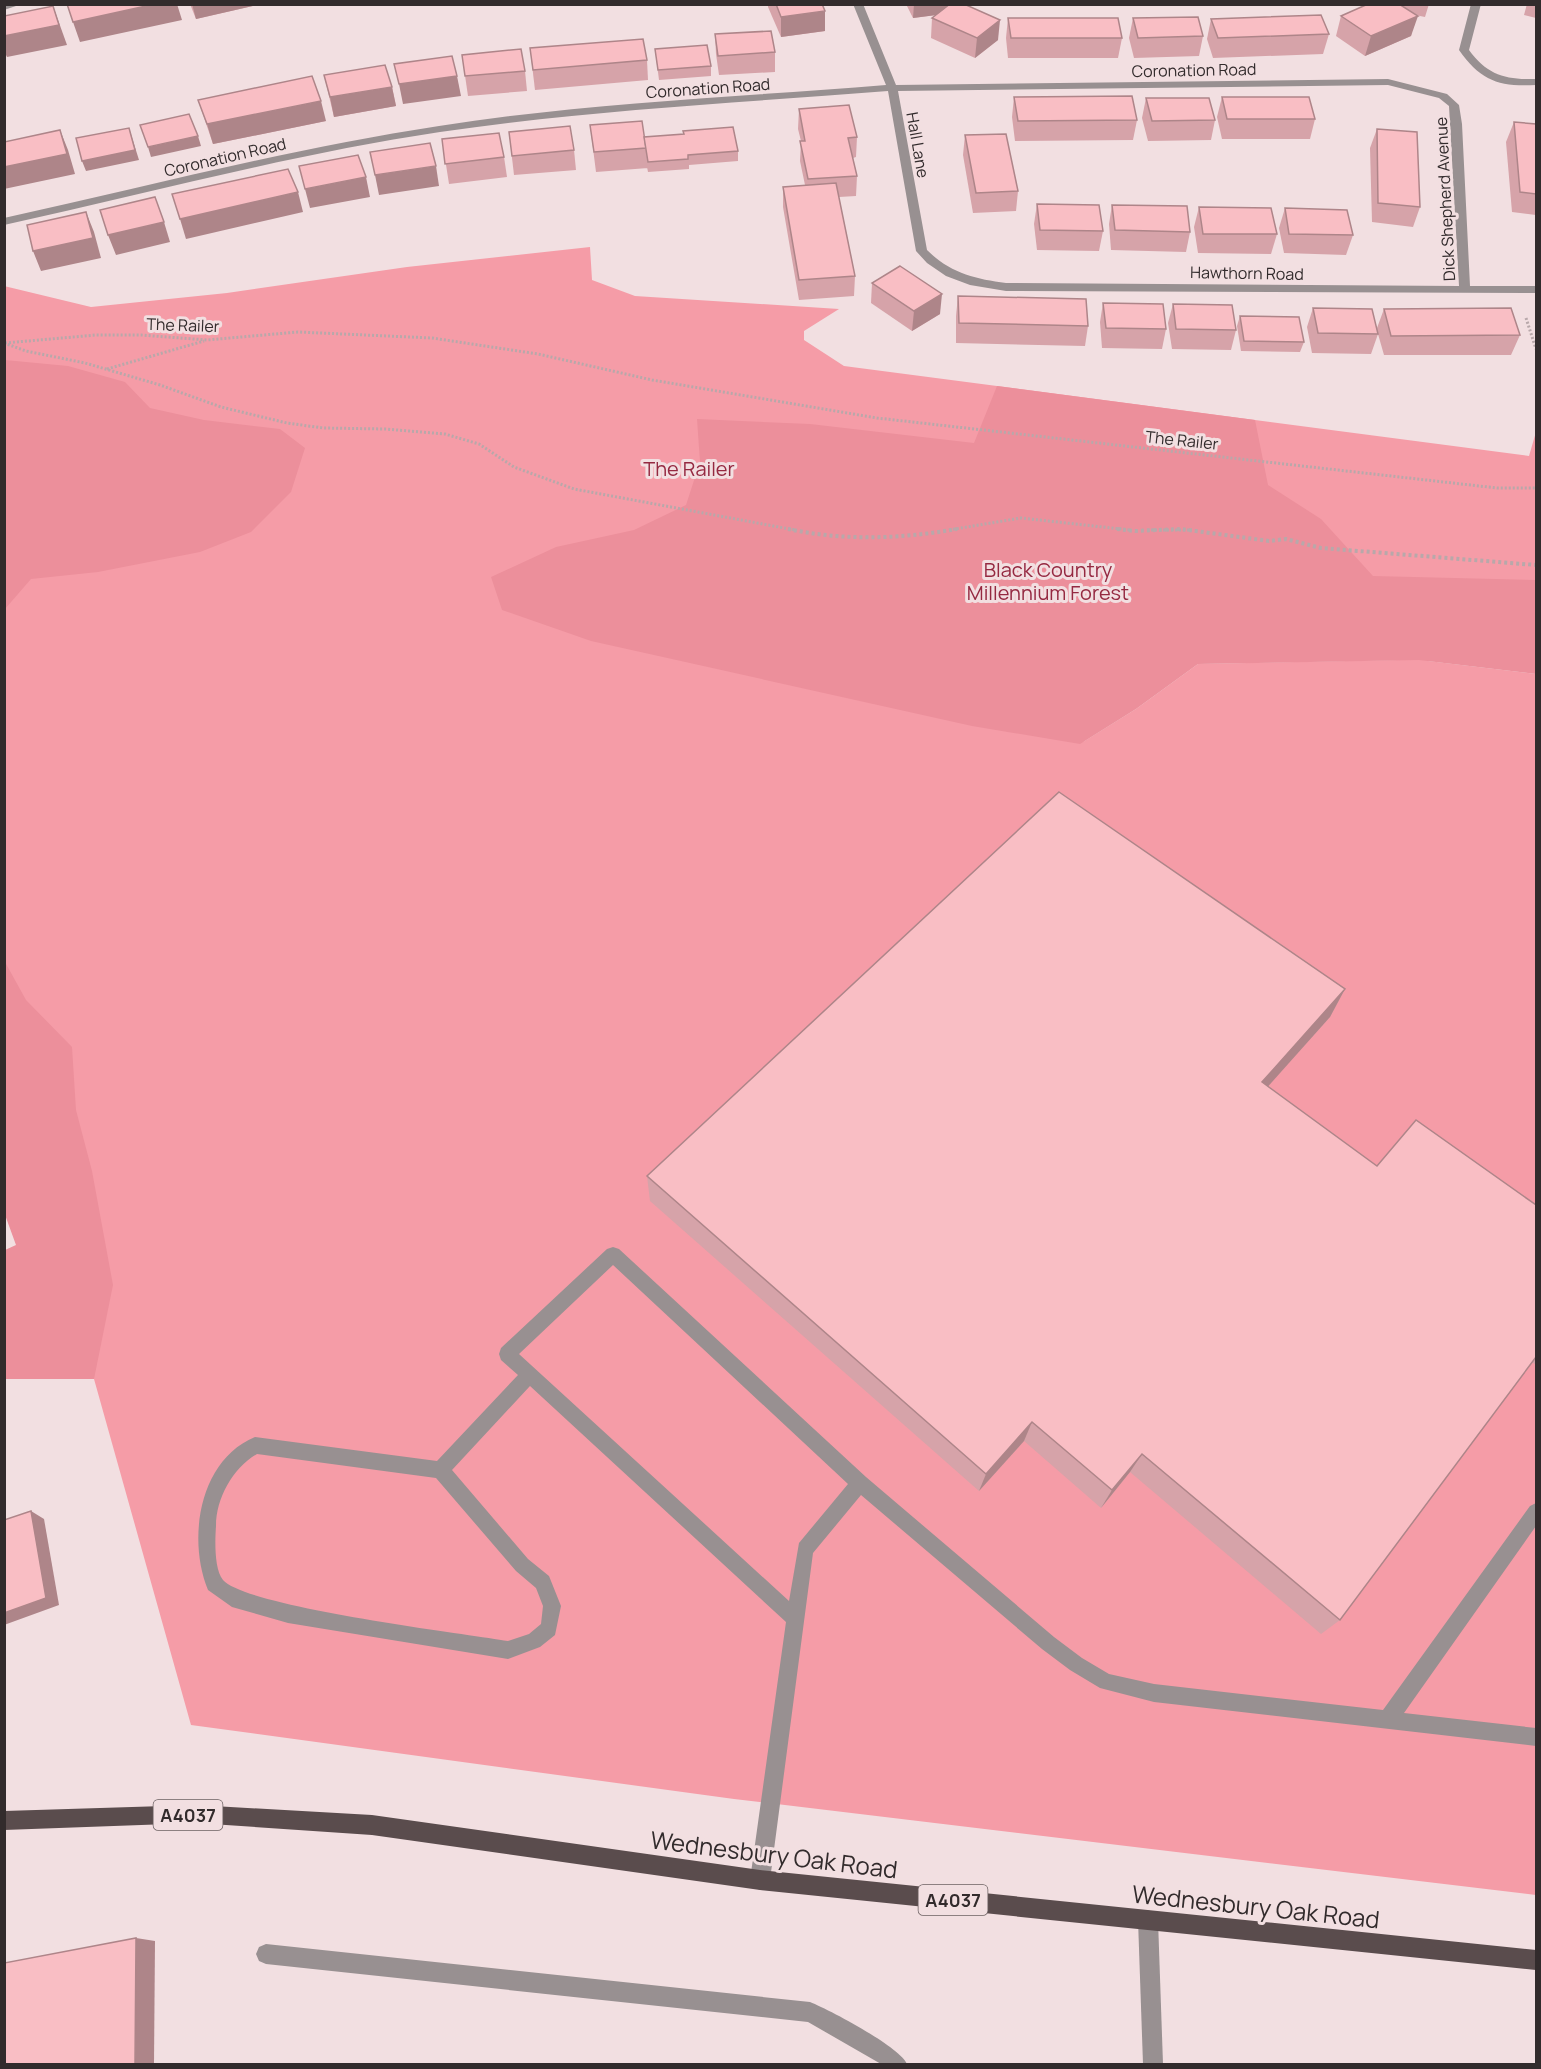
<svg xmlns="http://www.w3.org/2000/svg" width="1541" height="2069" viewBox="0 0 1541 2069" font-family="Manrope,sans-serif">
<rect width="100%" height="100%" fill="#f2dfe1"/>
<path fill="#f59ca7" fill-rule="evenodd" d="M590 247 592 280 635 296 839 309 804 331V340L844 366 1529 456 1536 432V663L1428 661 1536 674V1895L734 1799 191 1725 94 1379 42 1155 5 1064 4 286 91 307 227 293 407 267ZM1168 654 1398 660 1198 664 1136 709 1083 742Z"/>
<g fill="#ec8f9b">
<polygon points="5,360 68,366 125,382 150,408 204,420 280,429 305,448 291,492 251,532 200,552 98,572 31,579 5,609"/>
<polygon points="997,386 1255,420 1268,485 1321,519 1373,576 1536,580 1536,674 1419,660 1198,664 1136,709 1080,744 972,726 591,641 502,610 491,577 556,547 634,530 686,505 700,462 697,419 810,424 974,443"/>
<polygon points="5,962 26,1000 72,1047 76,1110 92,1171 113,1285 94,1379 5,1379 5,1250 16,1245 4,1212"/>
</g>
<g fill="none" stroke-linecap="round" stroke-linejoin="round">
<g stroke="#b8a8aa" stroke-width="3" stroke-dasharray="2 2" stroke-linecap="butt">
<polyline points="1526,318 1536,349"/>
<polyline points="4,343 26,351 85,363 160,385 221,407 287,423 323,428 385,429 445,434 479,444 514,467 574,489 795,530"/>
<polyline points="5,343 96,335 141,335 207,340 298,332 432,338 538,354 652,380 877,418 1497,488 1536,488"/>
<polyline points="107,369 204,341"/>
<polyline points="949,530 1021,518 1130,530"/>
<polyline points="1147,530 1192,530"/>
</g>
<g stroke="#b8a8aa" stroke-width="4" stroke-dasharray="3 3" stroke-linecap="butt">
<path d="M788 529C844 541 901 539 957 529"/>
<polyline points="1117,529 1135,531 1181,529 1269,541 1286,539 1321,548 1536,565"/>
</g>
<g fill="#989091" fill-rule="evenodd">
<polygon points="4,4 22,4 4,10"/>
<path d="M853 4H863L896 85 1388 79 1447 94 1459 105 1462 124 1470 286H1536V293L1006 291 970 285 946 276 927 263 916 251 888 91C738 103 588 110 440 132 293 154 149 193 4 225V218C149 186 293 148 439 126 585 103 738 97 886 85ZM1388 85 1439 98 1449 106 1459 286 1006 283C975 279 950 273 927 250L898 91Z"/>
<path d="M1471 4H1481L1469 50C1487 75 1506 80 1536 79V85C1499 87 1481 81 1459 50Z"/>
<path d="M613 1247 619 1249 866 1477 1054 1637 1082 1658 1109 1674 1154 1684 1383 1710 1530 1506 1536 1503V1526L1404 1713 1536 1728V1746L1154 1702 1100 1688 1070 1670 1042 1649 861 1495 813 1553 770 1880 767 1887 760 1890 753 1887 750 1880 786 1622 530 1386 452 1470 528 1559 549 1576 561 1606 555 1635 540 1647 508 1659 288 1623 232 1607 208 1590C187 1539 199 1460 255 1437L437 1461 518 1375 501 1360 499 1354 501 1348 607 1249ZM613 1265 848 1484 799 1543 789 1601 519 1354ZM257 1454 436 1478 516 1571 536 1588 543 1606 541 1624 529 1634 508 1641C461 1633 247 1607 223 1580 214 1569 215 1540 216 1526 216 1498 233 1468 257 1454Z"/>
<polygon points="1148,1910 1155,1913 1158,1920 1163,2064 1143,2064 1138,1920 1141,1913"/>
<path d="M266 1944 810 2002C830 2010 900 2047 907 2064H881L808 2022 266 1964 259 1961 256 1954 259 1947Z"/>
</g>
<polygon fill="#5a4c4d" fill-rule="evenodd" points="196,1805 372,1815 760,1870 1536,1950 1536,1970 760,1890 372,1835 196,1823 4,1830 4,1811"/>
</g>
<g fill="#d6a3a9">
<polygon points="190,4 261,4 196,19"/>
<polygon points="768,4 822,4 825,31 781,37 768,7"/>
<polygon points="906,4 964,4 998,40 975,58 931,38 932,18 936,15 913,18"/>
<polygon points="1368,4 1429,4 1425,17 1415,15 1411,36 1365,56 1336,36 1341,16"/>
<polygon points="1527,4 1536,4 1536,18 1524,15"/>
<polygon points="1008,18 1122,38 1118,58 1008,58 1006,38"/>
<polygon points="1133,18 1203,36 1199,56 1134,58 1129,38"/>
<polygon points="1211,19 1329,34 1323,54 1213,58 1207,39"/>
<polygon points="715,34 775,52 775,72 719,75 716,54"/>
<polygon points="530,48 647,60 648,80 535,90"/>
<polygon points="655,49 711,66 711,76 659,80"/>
<polygon points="462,55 525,71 527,91 468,96"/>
<polygon points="324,75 392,87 396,106 334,117"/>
<polygon points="1014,97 1137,120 1133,140 1015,141 1012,117"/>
<polygon points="1222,97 1315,119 1310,139 1222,139 1217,117"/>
<polygon points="1146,98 1215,120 1211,140 1148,141 1142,118"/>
<polygon points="198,100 326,121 213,144"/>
<polygon points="799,109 857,137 856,157 853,158 857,176 856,196 839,197 855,276 854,296 799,300 783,207 783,187 805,185 800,161 801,141 798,129"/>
<polygon points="1514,122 1536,124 1536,215 1512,212 1506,142"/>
<polygon points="590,125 644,137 684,134 683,131 738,151 738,161 689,165 689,169 648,172 647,167 648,168 596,172"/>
<polygon points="1377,129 1420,207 1413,227 1372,222 1370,148"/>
<polygon points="509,132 574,150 576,170 514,175"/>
<polygon points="965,135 1018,191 1016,211 973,213 963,155"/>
<polygon points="442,139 504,157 507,177 449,184"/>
<polygon points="1037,204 1103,231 1099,251 1037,250 1034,224"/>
<polygon points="1112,205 1190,232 1186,252 1111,250 1109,224"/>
<polygon points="1199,207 1277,234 1271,254 1198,253 1194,227"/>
<polygon points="1285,208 1353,235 1346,255 1284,253 1279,228"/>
<polygon points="872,283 940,314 912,331 871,303"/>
<polygon points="958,296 1088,326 1085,346 956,343 956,316"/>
<polygon points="1103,303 1166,329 1162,349 1102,348 1100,322"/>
<polygon points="1173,304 1236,330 1231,350 1172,349 1168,323"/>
<polygon points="1313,308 1377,328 1384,309 1520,335 1511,355 1384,355 1378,334 1371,354 1312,353 1307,327"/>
<polygon points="1240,316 1304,342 1300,352 1241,351 1237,326"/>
<polygon points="1345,989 1330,1017 1268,1086 1377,1166 1536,1205 1536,1365 1532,1362 1340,1620 1321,1634 1130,1472 1101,1508 1024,1441 979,1491 650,1201 647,1176"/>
</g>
<g fill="#ae8589">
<polygon points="155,4 177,4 182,20 80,42 73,22"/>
<polygon points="192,4 261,4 196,19"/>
<polygon points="914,4 953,4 952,13 913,18"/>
<polygon points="53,6 67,45 7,57 4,51 4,36"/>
<polygon points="825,11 825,31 781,37 781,17"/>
<polygon points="1418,16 1411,36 1365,56 1371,36"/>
<polygon points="1000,20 998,40 975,58 977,38"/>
<polygon points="457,76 461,96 403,104 399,84"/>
<polygon points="392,87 396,106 334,117 330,97"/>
<polygon points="321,101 326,121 213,144 207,124"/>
<polygon points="129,128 139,160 86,171 82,161"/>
<polygon points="60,130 68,150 75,174 4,189 4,167"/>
<polygon points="198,136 201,146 151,157 148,147"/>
<polygon points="436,166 439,186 379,195 375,175"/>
<polygon points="366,177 370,197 310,208 305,189"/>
<polygon points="298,192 303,212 186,239 180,219"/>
<polygon points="86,212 94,232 101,258 41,271 33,251"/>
<polygon points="164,222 170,242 116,255 108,235"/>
<polygon points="942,294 940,314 912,331 914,311"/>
<polygon points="1345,989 1330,1017 1248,1109 1262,1082"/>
<polygon points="1032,1422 1024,1441 979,1491 986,1474"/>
<polygon points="1142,1454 1130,1472 1101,1508 1112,1490"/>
<polygon points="31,1511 44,1519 59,1605 4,1625 4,1613"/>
<polygon points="136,1938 155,1941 154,2064 135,2064"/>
</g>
<g fill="#f9bec4" stroke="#ae8589" stroke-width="1.5">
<polygon points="67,4 155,4 73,22"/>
<polygon points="776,4 822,4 825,11 781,17"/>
<polygon points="950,4 964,4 1000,20 977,38 932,18"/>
<polygon points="1368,4 1399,4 1418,16 1371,36 1341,16"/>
<polygon points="53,6 59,25 4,36 4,16"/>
<polygon points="1321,15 1329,34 1218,38 1211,19"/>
<polygon points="1198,17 1203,36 1138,38 1133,18"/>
<polygon points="1008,18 1118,18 1122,38 1011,38"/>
<polygon points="771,31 775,52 718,56 715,34"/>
<polygon points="643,39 647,60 533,70 530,48"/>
<polygon points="707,45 711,66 658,70 655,49"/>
<polygon points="521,49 525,71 465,76 462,55"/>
<polygon points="452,56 457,76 399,84 394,64"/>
<polygon points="385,65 392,87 330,97 324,75"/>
<polygon points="312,76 321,101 207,124 198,100"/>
<polygon points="1132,96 1137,120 1018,121 1014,97"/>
<polygon points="1222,97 1309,97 1315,119 1227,119"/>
<polygon points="1146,98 1209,98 1215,120 1152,121"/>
<polygon points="849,105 857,137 848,138 857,176 808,179 800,141 805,141 799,109"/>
<polygon points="189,114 198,136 148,147 140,125"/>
<polygon points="642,121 646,148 594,152 590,125"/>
<polygon points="1514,122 1536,124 1536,194 1520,192"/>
<polygon points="570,126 574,150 512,156 509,132"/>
<polygon points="733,127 738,151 688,155 688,159 648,162 644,137 684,134 683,131"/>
<polygon points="129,128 135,150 82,161 76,138"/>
<polygon points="1377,129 1417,132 1420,207 1378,203"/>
<polygon points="60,130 67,154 4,167 4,142"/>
<polygon points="499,133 504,157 445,164 442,139"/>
<polygon points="1006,134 1018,191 976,193 965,135"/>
<polygon points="430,143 436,166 375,175 370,152"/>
<polygon points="358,155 366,177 305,189 299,166"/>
<polygon points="288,169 298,192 180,219 172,194"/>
<polygon points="836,183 855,276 799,280 783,187"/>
<polygon points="155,197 164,222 108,235 100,210"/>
<polygon points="1037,204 1099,205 1103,231 1040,230"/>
<polygon points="1112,205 1187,206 1190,232 1115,230"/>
<polygon points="1199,207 1271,208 1277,234 1203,234"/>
<polygon points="1285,208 1347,210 1353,235 1289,234"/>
<polygon points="86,212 93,238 33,251 27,225"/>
<polygon points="900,266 942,294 914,311 872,283"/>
<polygon points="958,296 1086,299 1088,326 959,323"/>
<polygon points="1103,303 1163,304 1166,329 1106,328"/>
<polygon points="1173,304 1232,305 1236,330 1176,329"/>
<polygon points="1313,308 1372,309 1378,334 1318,333"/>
<polygon points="1511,308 1520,335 1391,336 1384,309"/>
<polygon points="1240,316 1299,317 1304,342 1244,341"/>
<polygon points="1059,792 1345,989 1262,1082 1377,1166 1416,1120 1536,1205 1536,1357 1340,1620 1142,1454 1112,1490 1032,1422 986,1474 647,1176"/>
<polygon points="31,1511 46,1598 4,1613 4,1520"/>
<polygon points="136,1938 135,2064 4,2064 4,1963"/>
</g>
<g text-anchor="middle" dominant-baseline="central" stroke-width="6" stroke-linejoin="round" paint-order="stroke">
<g font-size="16" fill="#322b2c" stroke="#f2dfe1">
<text transform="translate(1194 70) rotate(-1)">Coronation Road</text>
<text transform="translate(708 88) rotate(-4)">Coronation Road</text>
<text transform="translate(918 145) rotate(80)">Hall Lane</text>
<text transform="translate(225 157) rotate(-13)">Coronation Road</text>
<text transform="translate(1445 199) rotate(-93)">Dick Shepherd Avenue</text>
<text transform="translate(1247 273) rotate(1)">Hawthorn Road</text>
<text transform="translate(183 325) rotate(2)">The Railer</text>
<text transform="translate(1182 440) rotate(6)">The Railer</text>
</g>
<g fill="#f2dfe1" stroke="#6c6162" stroke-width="1.5">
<rect x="153.5" y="1800" width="69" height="30" rx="4.5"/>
<rect x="918.5" y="1885" width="69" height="30" rx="4.5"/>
</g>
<g font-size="18" font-weight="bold" fill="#322b2c">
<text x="188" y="1815">A4037</text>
<text x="953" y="1900">A4037</text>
</g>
<g font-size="20" fill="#952941" stroke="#f2dfe1">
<text x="689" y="468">The Railer</text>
<text x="1048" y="569">Black Country<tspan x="1048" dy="23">Millennium Forest</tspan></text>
</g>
<g font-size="24" fill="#322b2c" stroke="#f2dfe1">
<text transform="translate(774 1854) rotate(7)">Wednesbury Oak Road</text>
<text transform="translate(1256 1906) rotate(6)">Wednesbury Oak Road</text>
</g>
</g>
<rect width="1541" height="2069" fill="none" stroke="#322b2c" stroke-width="12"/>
</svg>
